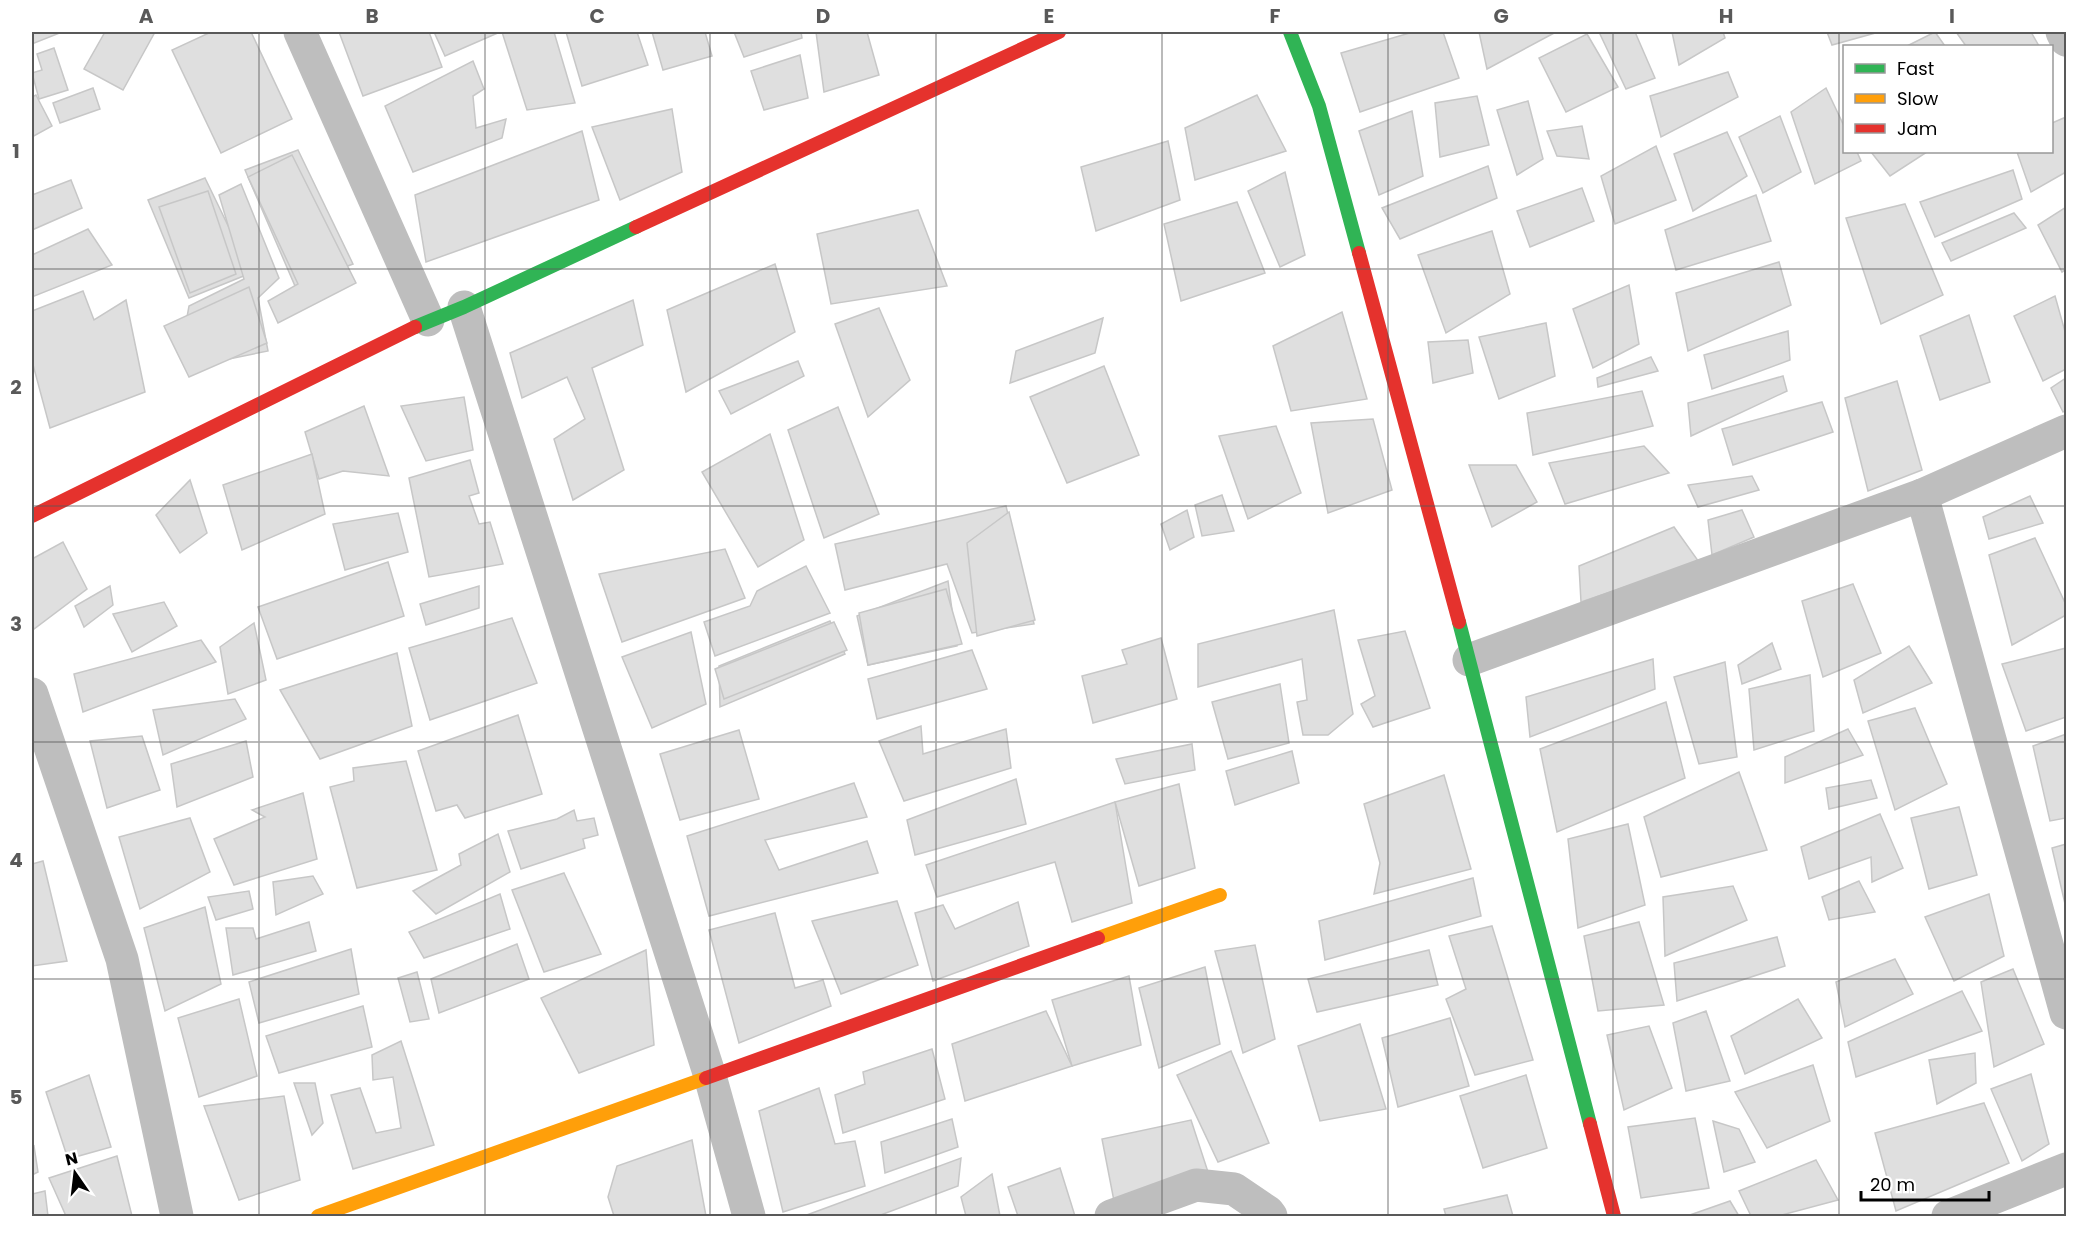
<svg xmlns="http://www.w3.org/2000/svg" width="2098" height="1248" viewBox="0 0 2098 1248" font-family="Poppins,sans-serif">
<rect width="100%" height="100%" fill="#fff"/>
<g fill="#dfdfdf" stroke="#c7c7c7" stroke-width="1.5">
<polygon points="32,32 62,32 32,44"/>
<polygon points="105,32 155,32 123,90 84,69"/>
<polygon points="211,32 251,32 292,119 221,153 172,50"/>
<polygon points="339,32 429,32 442,67 363,96"/>
<polygon points="434,32 500,32 445,56"/>
<polygon points="502,32 554,32 575,103 527,110"/>
<polygon points="566,32 637,32 648,65 582,86"/>
<polygon points="652,32 705,32 712,56 663,70"/>
<polygon points="734,32 801,32 802,38 744,57"/>
<polygon points="816,32 867,32 879,75 824,92"/>
<polygon points="1413,32 1443,32 1459,78 1360,112 1341,53"/>
<polygon points="1479,32 1556,32 1487,69"/>
<polygon points="1599,32 1635,32 1655,78 1626,89"/>
<polygon points="1672,32 1723,32 1725,38 1679,65"/>
<polygon points="1827,32 1879,32 1832,45"/>
<polygon points="1935,32 1945,46 1907,46"/>
<polygon points="1956,32 2031,32 2039,46 1966,46"/>
<polygon points="1587,34 1618,87 1566,112 1539,58"/>
<polygon points="54,48 68,90 39,99 32,73 42,70 37,54"/>
<polygon points="800,55 808,98 764,110 751,71"/>
<polygon points="473,61 484,89 473,96 476,128 506,119 502,138 413,172 385,106"/>
<polygon points="1728,72 1738,97 1661,137 1650,96"/>
<polygon points="93,88 100,109 60,123 53,103"/>
<polygon points="1826,88 1844,126 1844,152 1857,152 1861,161 1815,184 1791,112"/>
<polygon points="36,95 52,126 32,137 32,97"/>
<polygon points="1257,95 1286,151 1195,180 1185,128"/>
<polygon points="1477,96 1489,145 1440,157 1435,103"/>
<polygon points="1528,101 1543,159 1517,175 1497,110"/>
<polygon points="672,109 682,172 620,200 592,127"/>
<polygon points="1412,111 1423,176 1379,195 1359,131"/>
<polygon points="1780,116 1801,172 1763,193 1739,137"/>
<polygon points="2066,117 2066,172 2031,192 2017,152 2052,152 2052,123"/>
<polygon points="1582,126 1589,159 1557,156 1547,131"/>
<polygon points="582,131 599,200 426,262 415,195"/>
<polygon points="1727,132 1747,176 1693,211 1674,154"/>
<polygon points="1168,141 1180,200 1096,231 1081,167"/>
<polygon points="1656,146 1676,200 1615,224 1601,176"/>
<polygon points="298,150 353,264 295,286 245,170"/>
<polygon points="1871,152 1927,152 1890,176"/>
<polygon points="292,155 356,283 278,323 268,301 298,284 248,177"/>
<polygon points="1488,166 1497,198 1400,239 1382,208"/>
<polygon points="2013,170 2022,199 1935,237 1920,202"/>
<polygon points="1285,172 1305,255 1280,267 1248,191"/>
<polygon points="205,178 251,273 189,298 148,200"/>
<polygon points="71,180 82,208 32,230 32,195"/>
<polygon points="241,184 279,278 258,298 268,351 194,366 185,328 189,306 244,279 219,195"/>
<polygon points="1582,188 1594,221 1530,247 1517,211"/>
<polygon points="208,191 236,274 190,293 159,207"/>
<polygon points="1756,195 1771,241 1676,270 1665,230"/>
<polygon points="1237,202 1265,273 1181,301 1164,224"/>
<polygon points="1905,204 1943,295 1881,324 1846,218"/>
<polygon points="2066,207 2066,269 2062,272 2038,225"/>
<polygon points="918,210 947,286 831,304 817,234"/>
<polygon points="2014,213 2026,228 1951,261 1942,243"/>
<polygon points="88,229 112,265 32,297 32,255"/>
<polygon points="1492,231 1510,294 1446,333 1418,255"/>
<polygon points="1779,262 1791,305 1688,351 1676,293"/>
<polygon points="775,264 795,332 686,392 667,310"/>
<polygon points="1629,285 1639,344 1593,368 1573,309"/>
<polygon points="249,287 267,343 189,377 164,326"/>
<polygon points="83,291 94,320 126,300 145,392 50,428 32,361 32,311"/>
<polygon points="2055,296 2066,335 2066,369 2043,381 2014,316"/>
<polygon points="633,300 643,345 592,368 624,470 573,500 554,439 585,419 567,377 522,398 510,353"/>
<polygon points="879,308 910,380 868,417 835,324"/>
<polygon points="1342,312 1367,399 1291,411 1273,346"/>
<polygon points="1969,315 1990,382 1940,400 1920,336"/>
<polygon points="1103,318 1095,353 1010,383 1016,351"/>
<polygon points="1546,323 1555,376 1499,399 1479,337"/>
<polygon points="1788,331 1790,360 1712,389 1704,355"/>
<polygon points="1468,340 1473,373 1433,383 1428,342"/>
<polygon points="1651,357 1658,371 1598,387 1597,378"/>
<polygon points="798,361 804,376 731,414 719,391"/>
<polygon points="1104,366 1139,455 1067,483 1030,397"/>
<polygon points="1783,376 1787,391 1691,436 1688,403"/>
<polygon points="2066,378 2066,410 2063,412 2051,388"/>
<polygon points="1897,381 1922,470 1868,491 1845,398"/>
<polygon points="1642,391 1653,426 1533,455 1527,413"/>
<polygon points="464,397 473,450 426,461 401,406"/>
<polygon points="1822,402 1833,432 1733,465 1722,429"/>
<polygon points="364,406 389,476 343,471 319,479 305,432"/>
<polygon points="838,407 879,514 824,538 788,430"/>
<polygon points="1373,419 1392,490 1328,513 1311,423"/>
<polygon points="1276,426 1301,493 1248,519 1219,436"/>
<polygon points="770,434 804,540 758,567 702,472"/>
<polygon points="1644,446 1669,473 1565,504 1549,463"/>
<polygon points="312,454 325,514 242,550 223,485"/>
<polygon points="470,460 479,493 469,496 479,524 490,522 503,564 429,577 409,478"/>
<polygon points="1469,465 1516,465 1537,502 1492,527"/>
<polygon points="1752,476 1759,490 1698,507 1688,485"/>
<polygon points="190,480 207,533 180,553 156,515"/>
<polygon points="1222,495 1234,531 1202,536 1195,505"/>
<polygon points="2030,496 2043,523 1989,539 1983,517"/>
<polygon points="1006,506 1034,624 972,633 947,564 845,590 835,544"/>
<polygon points="1187,510 1194,537 1170,550 1161,524"/>
<polygon points="1742,510 1754,537 1712,555 1708,520"/>
<polygon points="1009,512 1035,620 977,636 967,543"/>
<polygon points="398,513 408,552 345,570 333,524"/>
<polygon points="1674,527 1699,562 1581,602 1579,566"/>
<polygon points="2035,538 2066,605 2066,615 2012,645 1989,555"/>
<polygon points="63,542 87,589 34,629 32,624 32,559"/>
<polygon points="725,549 745,598 622,642 599,574"/>
<polygon points="388,562 404,616 277,659 258,607"/>
<polygon points="806,566 830,613 715,656 704,622 750,606 757,591"/>
<polygon points="948,581 957,646 868,665 857,616"/>
<polygon points="1853,584 1881,653 1823,677 1802,601"/>
<polygon points="110,586 113,605 84,627 75,606"/>
<polygon points="479,586 479,608 426,625 420,604"/>
<polygon points="946,589 962,644 868,665 859,613"/>
<polygon points="164,602 177,626 132,652 113,614"/>
<polygon points="1334,610 1353,714 1328,735 1303,735 1297,702 1307,700 1302,659 1198,687 1198,644"/>
<polygon points="512,618 537,683 430,720 409,648"/>
<polygon points="830,621 845,654 720,707 719,666"/>
<polygon points="834,622 847,650 724,699 715,669"/>
<polygon points="254,623 266,680 228,694 220,647"/>
<polygon points="1405,631 1430,708 1373,727 1361,704 1375,696 1358,640"/>
<polygon points="691,632 706,704 652,728 622,657"/>
<polygon points="1161,638 1177,699 1093,723 1082,676 1127,664 1122,650"/>
<polygon points="201,640 216,662 83,712 74,674"/>
<polygon points="1772,643 1781,669 1742,684 1738,665"/>
<polygon points="1909,646 1932,683 1863,713 1854,680"/>
<polygon points="2066,648 2066,717 2026,731 2002,664"/>
<polygon points="972,650 987,689 877,719 868,679"/>
<polygon points="397,653 412,726 320,759 280,690"/>
<polygon points="1653,659 1655,689 1530,737 1526,697"/>
<polygon points="1725,662 1737,757 1699,764 1674,677"/>
<polygon points="1810,675 1814,731 1754,750 1749,689"/>
<polygon points="1280,684 1289,743 1228,759 1212,702"/>
<polygon points="235,699 246,719 163,755 153,710"/>
<polygon points="1666,702 1685,778 1557,832 1540,749"/>
<polygon points="1915,708 1947,784 1895,810 1868,721"/>
<polygon points="518,715 542,794 465,818 457,805 436,811 418,751"/>
<polygon points="921,726 923,754 1006,729 1011,768 904,801 879,741"/>
<polygon points="1848,729 1863,755 1785,783 1785,757"/>
<polygon points="739,730 759,799 680,820 660,754"/>
<polygon points="2066,734 2066,818 2050,821 2033,746"/>
<polygon points="142,736 160,790 107,808 90,741"/>
<polygon points="246,741 253,777 177,807 171,764"/>
<polygon points="1192,744 1195,770 1125,784 1116,759"/>
<polygon points="1292,751 1299,783 1235,805 1226,771"/>
<polygon points="406,761 437,870 357,888 330,787 354,781 353,768"/>
<polygon points="1739,772 1767,850 1661,877 1644,817"/>
<polygon points="1444,775 1471,869 1374,894 1380,863 1364,804"/>
<polygon points="1016,779 1026,824 915,855 907,820"/>
<polygon points="1871,780 1877,798 1829,809 1826,788"/>
<polygon points="854,783 867,817 765,840 779,870 867,841 878,873 709,916 687,836"/>
<polygon points="1179,784 1195,868 1139,886 1115,802"/>
<polygon points="303,793 317,859 234,885 214,839 265,817 252,810"/>
<polygon points="1115,802 1132,903 1072,922 1055,862 937,897 926,865"/>
<polygon points="1959,807 1977,875 1929,889 1911,818"/>
<polygon points="574,810 577,821 594,818 598,835 583,839 585,848 521,869 508,831 557,819"/>
<polygon points="1880,814 1903,868 1872,882 1871,857 1809,879 1801,847"/>
<polygon points="190,818 210,872 140,909 119,837"/>
<polygon points="1628,824 1645,905 1578,928 1568,839"/>
<polygon points="498,834 510,872 436,914 413,891 461,865 459,854"/>
<polygon points="2066,844 2066,908 2052,848"/>
<polygon points="43,861 67,961 32,966 32,864"/>
<polygon points="564,873 601,954 544,972 512,890"/>
<polygon points="313,876 323,894 276,915 273,882"/>
<polygon points="1473,878 1481,916 1325,960 1319,921"/>
<polygon points="1859,881 1875,912 1829,920 1822,897"/>
<polygon points="1733,886 1747,920 1665,956 1663,897"/>
<polygon points="249,891 253,909 216,920 208,897"/>
<polygon points="500,894 510,929 424,958 409,932"/>
<polygon points="1989,894 2004,956 1954,981 1925,917"/>
<polygon points="897,901 918,965 841,994 812,921"/>
<polygon points="1018,902 1029,946 933,981 915,913 943,905 955,929"/>
<polygon points="205,907 221,984 165,1011 144,928"/>
<polygon points="775,913 795,988 823,980 831,1006 739,1043 709,930"/>
<polygon points="309,922 316,951 233,975 226,928 253,928 256,939"/>
<polygon points="1639,922 1664,1005 1598,1011 1584,936"/>
<polygon points="1492,926 1533,1060 1475,1075 1446,999 1466,989 1449,936"/>
<polygon points="1777,937 1785,966 1677,1001 1674,963"/>
<polygon points="517,944 529,979 439,1013 431,979"/>
<polygon points="1255,945 1275,1039 1243,1053 1215,951"/>
<polygon points="351,949 359,994 259,1023 249,982"/>
<polygon points="646,950 654,1045 579,1073 541,998"/>
<polygon points="1429,950 1438,985 1317,1012 1308,979"/>
<polygon points="1895,959 1913,994 1845,1027 1836,982"/>
<polygon points="1205,967 1220,1044 1159,1068 1139,988"/>
<polygon points="2013,969 2044,1044 1994,1067 1981,982"/>
<polygon points="417,972 429,1019 410,1022 398,978"/>
<polygon points="1129,976 1141,1045 1072,1066 1052,1000"/>
<polygon points="1962,991 1982,1031 1856,1077 1848,1042"/>
<polygon points="239,999 257,1076 199,1097 178,1018"/>
<polygon points="1798,999 1822,1038 1745,1074 1731,1036"/>
<polygon points="363,1006 372,1047 279,1073 266,1036"/>
<polygon points="1046,1011 1072,1066 965,1101 952,1044"/>
<polygon points="1706,1011 1730,1081 1686,1091 1673,1023"/>
<polygon points="1450,1018 1469,1086 1398,1107 1382,1038"/>
<polygon points="1360,1024 1386,1109 1320,1121 1298,1046"/>
<polygon points="1649,1026 1672,1088 1624,1110 1607,1035"/>
<polygon points="401,1041 434,1145 353,1169 331,1095 360,1088 376,1133 401,1128 393,1077 373,1080 372,1055"/>
<polygon points="932,1049 945,1099 843,1133 835,1095 865,1084 863,1072"/>
<polygon points="1231,1051 1269,1143 1218,1162 1177,1075"/>
<polygon points="1975,1053 1976,1083 1937,1104 1929,1060"/>
<polygon points="1813,1065 1830,1121 1767,1148 1735,1092"/>
<polygon points="2031,1074 2049,1144 2022,1161 1991,1089"/>
<polygon points="89,1075 111,1147 68,1159 46,1092"/>
<polygon points="1526,1075 1547,1148 1483,1168 1460,1096"/>
<polygon points="294,1083 315,1083 323,1123 312,1135"/>
<polygon points="819,1088 835,1144 855,1141 865,1186 783,1212 759,1111"/>
<polygon points="284,1096 300,1180 239,1200 204,1106"/>
<polygon points="1984,1103 2009,1163 1896,1211 1875,1133"/>
<polygon points="1695,1118 1709,1188 1641,1198 1628,1127"/>
<polygon points="952,1119 958,1147 885,1173 881,1142"/>
<polygon points="1191,1120 1208,1172 1114,1201 1102,1139"/>
<polygon points="1713,1121 1739,1129 1755,1162 1724,1172"/>
<polygon points="692,1140 706,1216 614,1216 608,1197 617,1166"/>
<polygon points="34,1146 38,1172 32,1175 32,1147"/>
<polygon points="117,1156 132,1216 66,1216 49,1178"/>
<polygon points="961,1158 958,1186 878,1216 804,1216"/>
<polygon points="1816,1160 1838,1200 1778,1216 1751,1216 1739,1191"/>
<polygon points="1060,1168 1075,1216 1018,1216 1008,1187"/>
<polygon points="992,1174 1000,1216 966,1216 961,1197"/>
<polygon points="45,1191 48,1216 32,1216 32,1194"/>
<polygon points="1507,1195 1513,1216 1446,1216 1444,1209"/>
<polygon points="1730,1201 1739,1216 1687,1216"/>
</g>
<g fill="none" stroke-linecap="round" stroke-linejoin="round">
<g stroke="#bebebe" stroke-width="33">
<polyline points="300,32 428,320"/>
<polyline points="2062,32 2066,40"/>
<polyline points="464,307 710,1076 749,1216"/>
<polyline points="1922,495 2066,1013"/>
<polyline points="1469,660 1922,495 2066,431"/>
<polyline points="32,694 122,959 177,1216"/>
<polyline points="1111,1216 1196,1185 1234,1189 1268,1212 1271,1216"/>
<polyline points="1948,1216 2066,1169"/>
</g>
<g stroke="#30b455" stroke-width="14">
<polyline points="1290,32 1319,106 1359,253"/>
<polyline points="415,327 464,307 636,227"/>
<polyline points="1459,622 1590,1124"/>
</g>
<g stroke="#ff9f0a" stroke-width="14">
<polyline points="1098,938 1220,895"/>
<polyline points="318,1216 706,1078"/>
</g>
<g stroke="#e5322d" stroke-width="14">
<polyline points="636,227 1059,32"/>
<polyline points="1359,253 1459,622"/>
<polyline points="32,516 415,327"/>
<polyline points="706,1078 1098,938"/>
<polyline points="1590,1124 1614,1216"/>
</g>
</g>
<path fill="none" stroke="#595959" stroke-width="1.5" stroke-opacity="0.55" d="M259 32V1216M485 32V1216M710 32V1216M936 32V1216M1162 32V1216M1388 32V1216M1613 32V1216M1839 32V1216M32 269H2066M32 506H2066M32 742H2066M32 979H2066"/>
<rect width="2098" height="1248" fill="none" stroke="#ffffff" stroke-width="66"/>
<rect x="1843" y="45" width="210" height="108" fill="#ffffff" stroke="#999999" stroke-width="1.5"/>
<rect x="1855" y="64" width="30" height="9" fill="#30b455" stroke="#999999" stroke-width="1.5"/>
<text x="1897" y="75" font-size="18" fill="#000000">Fast</text>
<rect x="1855" y="94" width="30" height="9" fill="#ff9f0a" stroke="#999999" stroke-width="1.5"/>
<text x="1897" y="105" font-size="18" fill="#000000">Slow</text>
<rect x="1855" y="124" width="30" height="9" fill="#e5322d" stroke="#999999" stroke-width="1.5"/>
<text x="1897" y="135" font-size="18" fill="#000000">Jam</text>
<g transform="translate(75 1173) rotate(346)" stroke="#ffffff" stroke-width="4.5" paint-order="stroke">
<path d="M0-4.5L10 22L0 15L-10 22Z" fill="#000000"/>
<text y="-9" font-size="16" font-weight="bold" text-anchor="middle" fill="#000000">N</text>
</g>
<path d="M1861 1191v9h128v-9" fill="none" stroke="#000000" stroke-width="3"/>
<text x="1870" y="1191" font-size="18" fill="#000000" stroke="#ffffff" stroke-width="4.5" paint-order="stroke">20 m</text>
<rect x="33" y="33" width="2032" height="1182" fill="none" stroke="#595959" stroke-width="2"/>
<g font-size="20" text-anchor="middle" font-weight="bold" fill="#595959">
<text x="146" y="23">A</text>
<text x="372" y="23">B</text>
<text x="597" y="23">C</text>
<text x="823" y="23">D</text>
<text x="1049" y="23">E</text>
<text x="1275" y="23">F</text>
<text x="1501" y="23">G</text>
<text x="1726" y="23">H</text>
<text x="1952" y="23">I</text>
<text x="16" y="158">1</text>
<text x="16" y="394">2</text>
<text x="16" y="631">3</text>
<text x="16" y="867">4</text>
<text x="16" y="1104">5</text>
</g>
</svg>
